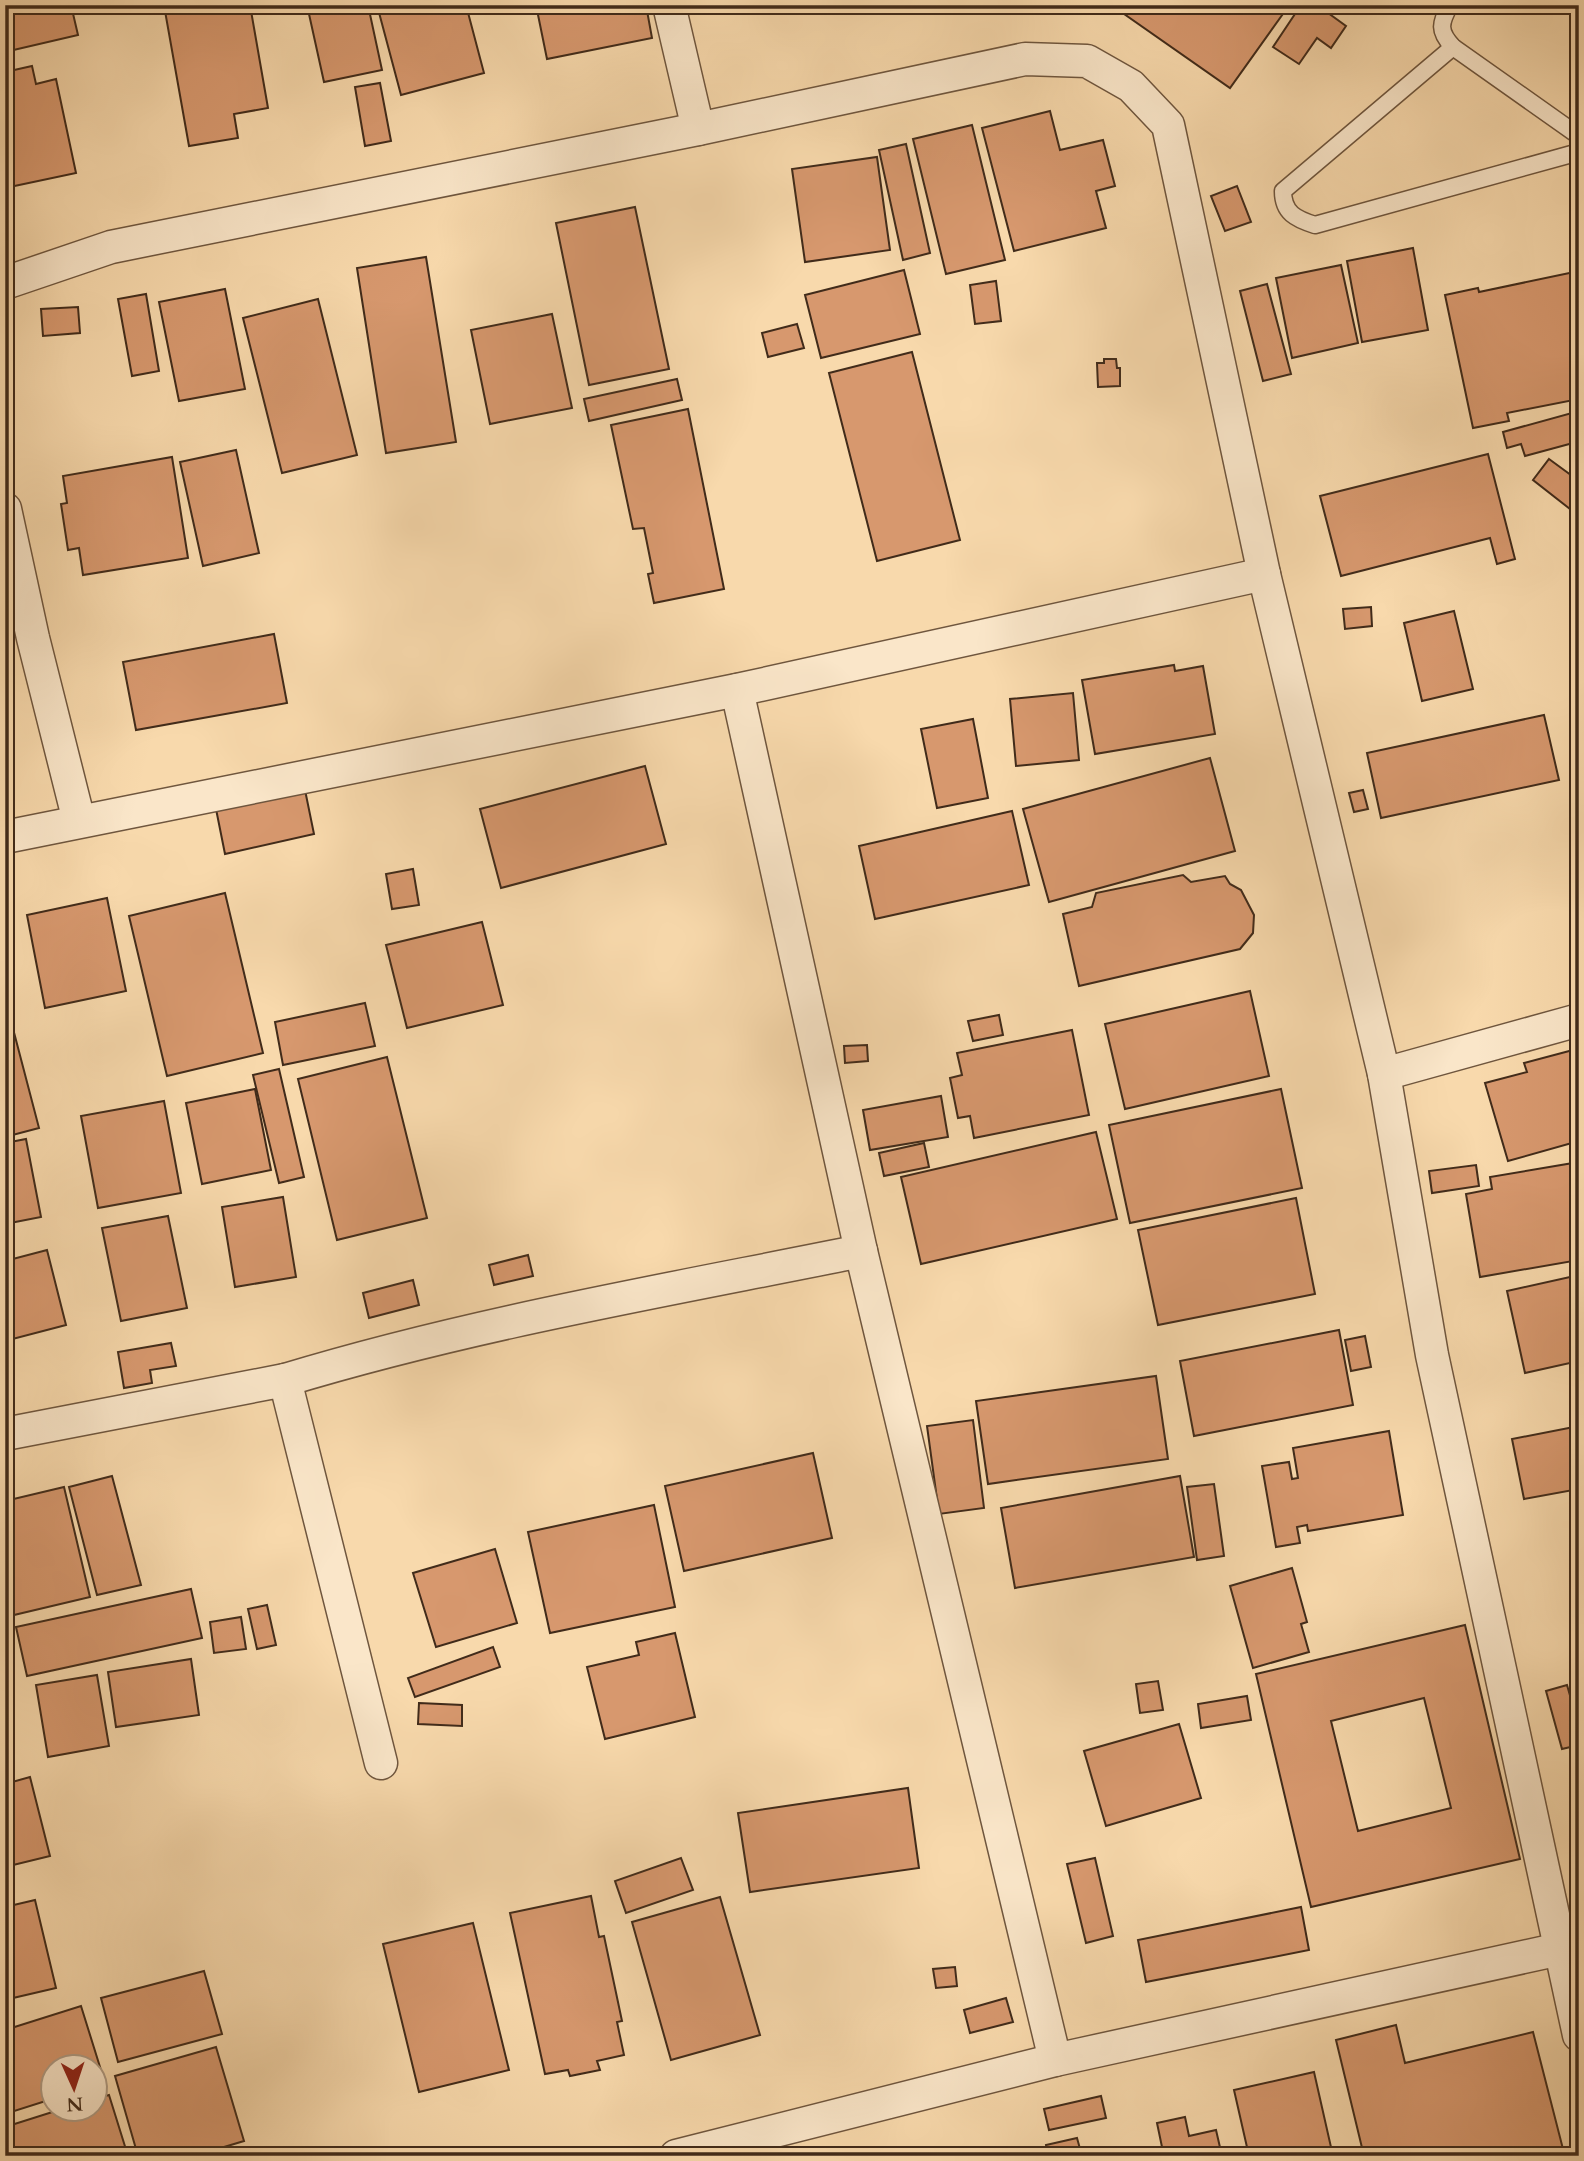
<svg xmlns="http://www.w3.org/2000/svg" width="1584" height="2161" viewBox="0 0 1584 2161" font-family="Cardo,serif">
<rect width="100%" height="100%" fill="#f8d9ac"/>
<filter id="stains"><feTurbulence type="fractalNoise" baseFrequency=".00286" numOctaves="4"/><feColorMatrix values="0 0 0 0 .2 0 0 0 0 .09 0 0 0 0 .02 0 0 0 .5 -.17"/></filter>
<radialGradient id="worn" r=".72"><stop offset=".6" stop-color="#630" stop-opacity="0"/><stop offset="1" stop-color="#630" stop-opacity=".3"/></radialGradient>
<g fill="#d7986e" stroke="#412b1a" stroke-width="2" fill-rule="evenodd">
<polygon points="5,5 71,5 78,35 5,52"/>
<polygon points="192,5 250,5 268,108 234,114 238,138 189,146 165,11"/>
<polygon points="307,5 368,5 382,70 324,82"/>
<polygon points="377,5 466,5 484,73 401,95"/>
<polygon points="536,5 646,5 652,38 547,59"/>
<polygon points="1120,5 1276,5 1285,11 1230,88 1117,9"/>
<polygon points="1301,5 1317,5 1346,26 1331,48 1317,38 1299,64 1273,47"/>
<polygon points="32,66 36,84 56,79 76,173 5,188 5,72"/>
<polygon points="380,83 391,141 365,146 355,87"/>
<polygon points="1050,111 1060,150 1103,140 1115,186 1096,191 1106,228 1014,251 982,128"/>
<polygon points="972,125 1005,260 946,274 913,139"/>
<polygon points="906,144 930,253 903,260 879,150"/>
<polygon points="877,157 890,250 805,262 792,169"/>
<polygon points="1237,186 1251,222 1225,231 1211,196"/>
<polygon points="635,207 669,369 589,385 556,223"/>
<polygon points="1413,248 1428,330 1362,342 1347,261"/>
<polygon points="426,257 456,442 386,453 357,268"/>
<polygon points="1341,265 1358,343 1292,358 1276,278"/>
<polygon points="904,270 920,334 821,358 805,295"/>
<polygon points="1579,271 1579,399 1507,413 1509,421 1473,428 1445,295 1478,288 1479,292"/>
<polygon points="996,281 1001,321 975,324 970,285"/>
<polygon points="1267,284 1291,374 1263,381 1240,291"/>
<polygon points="225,289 245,389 179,401 159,302"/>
<polygon points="146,294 159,371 132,376 118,299"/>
<polygon points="318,299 357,455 282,473 243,318"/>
<polygon points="78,307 80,333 43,336 41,309"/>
<polygon points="552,314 572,408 490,424 471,330"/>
<polygon points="797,324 804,348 768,357 762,333"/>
<polygon points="912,352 960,540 877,561 829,373"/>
<polygon points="1104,359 1116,359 1117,368 1120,368 1120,386 1098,387 1097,363 1104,363"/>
<polygon points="677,379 682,400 589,421 584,399"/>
<polygon points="688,409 724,589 654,603 648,574 653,573 644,528 633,529 611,425"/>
<polygon points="1579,411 1579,464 1573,443 1525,456 1521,444 1507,448 1503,432"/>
<polygon points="236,450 259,553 203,566 180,462"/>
<polygon points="1488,454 1515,559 1497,564 1490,538 1341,576 1320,496"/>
<polygon points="172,457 188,558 83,575 79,548 68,550 61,504 67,503 63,476"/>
<polygon points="1549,459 1579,481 1579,498 1570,509 1533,480"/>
<polygon points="1371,607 1372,626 1345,629 1343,609"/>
<polygon points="1454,611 1473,689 1422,701 1404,623"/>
<polygon points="274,634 287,703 136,730 123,662"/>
<polygon points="1174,665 1175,671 1203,666 1215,734 1095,754 1082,680"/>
<polygon points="1073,693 1079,760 1016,766 1010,699"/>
<polygon points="1544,715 1559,780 1381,818 1367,753"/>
<polygon points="973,719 988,798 937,808 921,729"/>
<polygon points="1210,758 1235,851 1049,902 1023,809"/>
<polygon points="645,766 666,844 501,888 480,809"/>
<polygon points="305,790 314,834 225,854 216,809"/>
<polygon points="1363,790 1368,809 1354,812 1349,793"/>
<polygon points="1012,811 1029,885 875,919 859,846"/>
<polygon points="413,869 419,905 392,909 386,874"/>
<polygon points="1183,875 1191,882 1225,876 1230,884 1241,890 1254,915 1253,933 1240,949 1079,986 1063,914 1092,907 1096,893"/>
<polygon points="225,893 263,1053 167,1076 129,916"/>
<polygon points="107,898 126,991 45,1008 27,915"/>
<polygon points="482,922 503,1005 407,1028 386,945"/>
<polygon points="1250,991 1269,1076 1125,1109 1105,1024"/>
<polygon points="5,998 39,1128 5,1137"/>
<polygon points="365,1003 375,1046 283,1065 275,1022"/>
<polygon points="999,1015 1003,1035 973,1041 968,1021"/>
<polygon points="1072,1030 1089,1115 974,1138 970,1116 958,1118 950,1078 962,1075 957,1053"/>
<polygon points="867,1045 868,1061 845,1063 844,1046"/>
<polygon points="1573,1050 1579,1069 1579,1141 1508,1161 1485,1083 1527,1072 1524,1063"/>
<polygon points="387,1057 427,1218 337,1240 298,1079"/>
<polygon points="279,1069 304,1177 279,1183 253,1075"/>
<polygon points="255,1089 271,1170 202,1184 186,1103"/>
<polygon points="1281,1089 1302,1188 1130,1223 1109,1125"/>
<polygon points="941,1096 948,1137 870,1150 863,1110"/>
<polygon points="164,1101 181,1193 98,1208 81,1116"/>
<polygon points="1096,1132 1117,1219 921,1264 901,1177"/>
<polygon points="26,1139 41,1217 5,1224 5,1143"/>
<polygon points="924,1143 929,1167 884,1176 879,1153"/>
<polygon points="1579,1162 1579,1260 1480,1277 1466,1194 1492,1189 1490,1177"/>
<polygon points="1476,1165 1479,1186 1432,1193 1429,1171"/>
<polygon points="283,1197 296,1277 235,1287 222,1207"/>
<polygon points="1296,1198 1315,1294 1158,1325 1138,1230"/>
<polygon points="168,1216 187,1308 121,1321 102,1228"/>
<polygon points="47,1250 66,1325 5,1341 5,1261"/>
<polygon points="528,1255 533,1276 494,1285 489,1265"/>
<polygon points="1579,1275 1579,1361 1525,1373 1507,1291"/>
<polygon points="413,1280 419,1305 369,1318 363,1293"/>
<polygon points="1339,1330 1353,1405 1194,1436 1180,1361"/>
<polygon points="1365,1336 1371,1367 1351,1371 1345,1340"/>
<polygon points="171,1343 176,1366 150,1370 152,1383 124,1388 118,1352"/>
<polygon points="1156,1376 1168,1459 988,1484 976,1401"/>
<polygon points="973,1420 984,1508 939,1514 927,1426"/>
<polygon points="1579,1426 1579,1489 1524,1499 1512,1439"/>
<polygon points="1389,1431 1403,1515 1308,1531 1307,1525 1297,1527 1300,1543 1276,1547 1262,1466 1289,1462 1292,1479 1298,1478 1293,1448"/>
<polygon points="813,1453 832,1538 684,1571 665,1486"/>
<polygon points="112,1476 141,1585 97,1595 69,1487"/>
<polygon points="1180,1476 1194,1557 1015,1588 1001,1508"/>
<polygon points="1214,1484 1224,1556 1197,1560 1187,1487"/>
<polygon points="64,1487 90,1597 14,1615 5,1579 5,1501"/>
<polygon points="654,1505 675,1607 550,1633 528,1532"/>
<polygon points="495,1549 517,1623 436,1647 413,1573"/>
<polygon points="1292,1568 1307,1622 1301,1624 1309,1652 1253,1668 1230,1586"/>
<polygon points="191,1589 202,1638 27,1676 16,1627"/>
<polygon points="267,1605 276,1645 257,1649 248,1609"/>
<polygon points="241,1617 246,1649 214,1653 210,1622"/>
<path d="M1465 1625 1520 1859 1311 1907 1256 1674ZM1424 1698 1451 1808 1358 1831 1331 1721Z"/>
<polygon points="675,1633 695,1717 605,1739 587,1667 639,1655 636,1642"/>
<polygon points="493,1647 500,1667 415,1697 408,1678"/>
<polygon points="191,1659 199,1715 116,1727 108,1672"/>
<polygon points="97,1675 109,1746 48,1757 36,1685"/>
<polygon points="1158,1681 1163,1710 1140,1713 1136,1684"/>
<polygon points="1567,1685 1579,1727 1579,1745 1562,1749 1546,1691"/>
<polygon points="1247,1696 1251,1720 1201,1728 1198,1704"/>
<polygon points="419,1703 462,1705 462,1726 418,1724"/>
<polygon points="1179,1724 1201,1798 1106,1826 1084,1751"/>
<polygon points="30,1777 50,1856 5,1867 5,1784"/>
<polygon points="908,1788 919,1868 750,1892 738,1813"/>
<polygon points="681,1858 693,1890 626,1913 615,1881"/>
<polygon points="1095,1858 1113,1936 1086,1943 1067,1864"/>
<polygon points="591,1896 599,1937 604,1936 622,2021 617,2022 624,2055 597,2061 600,2070 570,2076 568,2070 545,2074 510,1913"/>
<polygon points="720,1897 760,2035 671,2060 632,1922"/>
<polygon points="35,1900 56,1988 13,1998 11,1987 5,1989 5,1907"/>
<polygon points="1301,1907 1309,1950 1146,1982 1138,1940"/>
<polygon points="473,1923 509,2070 419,2092 383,1944"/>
<polygon points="955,1967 957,1986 936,1988 933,1969"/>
<polygon points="204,1971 222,2034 118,2062 101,1998"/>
<polygon points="1006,1998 1013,2022 970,2033 964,2010"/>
<polygon points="81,2006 105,2083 94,2086 94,2066 52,2066 52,2099 5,2114 5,2030"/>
<polygon points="1396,2025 1405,2063 1533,2032 1563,2149 1535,2156 1364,2156 1336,2040"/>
<polygon points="216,2047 244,2141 194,2156 138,2156 115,2076"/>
<polygon points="1314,2072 1333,2156 1249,2156 1234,2090"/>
<polygon points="109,2095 128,2156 5,2156 5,2127 65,2108 94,2108 94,2099"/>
<polygon points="1101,2096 1106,2118 1049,2130 1044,2109"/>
<polygon points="1185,2117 1189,2136 1216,2130 1222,2156 1135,2156 1135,2153 1162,2147 1157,2123"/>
<polygon points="1077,2138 1082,2156 1048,2156 1046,2145"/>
</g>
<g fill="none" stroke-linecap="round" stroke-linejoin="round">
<g stroke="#6f563e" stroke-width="19">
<g id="service">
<path d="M1450 5C1440 23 1438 31 1453 47L1579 136"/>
<path d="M1453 47 1283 191C1283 213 1296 219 1315 225L1579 152"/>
</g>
</g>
<g stroke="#6f563e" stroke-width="35">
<g id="minor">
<polyline points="669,5 698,129"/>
<polyline points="5,283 111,247 698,129 1025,59 1087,61 1131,86 1168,125 1264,574 1384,1074 1432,1355 1579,2035"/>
<polyline points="5,509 33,638 79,821"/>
<polyline points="737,690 861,1251 1055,2060"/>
<polyline points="5,837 737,690 1264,574"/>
<polyline points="1384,1074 1579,1020"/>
<path d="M285 1380C473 1323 668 1290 861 1251"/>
<polyline points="5,1434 285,1380 381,1763"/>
<polyline points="676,2156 1055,2060 1560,1949"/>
</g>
</g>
<use href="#service" stroke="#fae6c9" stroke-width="16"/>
<use href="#minor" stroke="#fae6c9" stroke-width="32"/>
</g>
<rect width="1584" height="2161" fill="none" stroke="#f8d9ac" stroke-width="28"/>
<rect x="7" y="7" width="1570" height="2147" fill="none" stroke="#412b1a" stroke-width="3.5"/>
<rect x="14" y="14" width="1556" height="2133" fill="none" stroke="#412b1a" stroke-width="2"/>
<g transform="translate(74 2088) rotate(177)"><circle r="33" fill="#fae6c9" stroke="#b09b83" stroke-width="2"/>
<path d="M0-5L12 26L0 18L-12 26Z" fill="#8f2418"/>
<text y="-10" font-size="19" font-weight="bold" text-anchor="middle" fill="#412b1a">N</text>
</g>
<rect width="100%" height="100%" filter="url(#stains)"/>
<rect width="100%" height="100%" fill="url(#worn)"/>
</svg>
